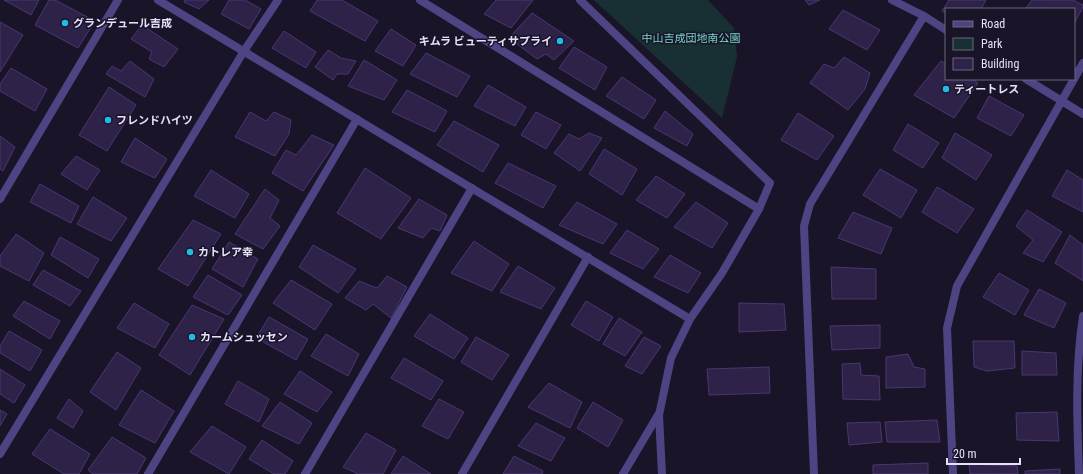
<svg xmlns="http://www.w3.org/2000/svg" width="1083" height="474" viewBox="0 0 1083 474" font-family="'Roboto Condensed','Noto Sans JP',sans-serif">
<rect width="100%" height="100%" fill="#1a1429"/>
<polygon fill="#183033" points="594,0 708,0 734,28 737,57 722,118"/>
<g fill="#2e2248" stroke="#493771">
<polygon points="4,0 39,0 31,15"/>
<polygon points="49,0 55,0 95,21 78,48 35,25"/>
<polygon points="185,0 209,0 199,9 184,2"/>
<polygon points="229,0 245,0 261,9 249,29 221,14"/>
<polygon points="317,0 342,0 378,21 365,41 310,11"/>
<polygon points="496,0 533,0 511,28 484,14"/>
<polygon points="805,0 820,0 809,5"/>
<polygon points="949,0 986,0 981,9 946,9 946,13 942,11"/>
<polygon points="1032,0 1073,0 1083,5 1083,7 1074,24 1074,9 1026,8"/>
<polygon points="843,10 880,30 867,50 829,29"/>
<polygon points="532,13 574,41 554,60 546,54 537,59 509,38"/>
<polygon points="0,22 23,35 0,72"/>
<polygon points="142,25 178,49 164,67 149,59 152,52 131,39"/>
<polygon points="391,29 416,45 403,66 375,51"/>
<polygon points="284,31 316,52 306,68 272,48"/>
<polygon points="574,47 607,67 595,90 559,68"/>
<polygon points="328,50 341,58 356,61 348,74 337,74 333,80 315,67"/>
<polygon points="426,53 470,76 457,97 410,74"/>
<polygon points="844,57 870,73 865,89 848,110 810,83 824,64 834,68"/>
<polygon points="364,60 397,80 384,100 348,86"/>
<polygon points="130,61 154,79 145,97 106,74 112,66 121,71"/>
<polygon points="941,61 946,64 946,79 972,79 978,83 954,118 914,95"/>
<polygon points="11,68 47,89 35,111 0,91 0,84"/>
<polygon points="622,77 656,100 644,119 606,96"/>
<polygon points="488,85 526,107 515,126 474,106"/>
<polygon points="109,87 136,105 107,151 79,135"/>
<polygon points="407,90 447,111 435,132 392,112"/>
<polygon points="989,96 1024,115 1011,136 977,118"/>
<polygon points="665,111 693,134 687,146 654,128"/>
<polygon points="250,112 266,121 274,112 291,120 289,134 275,156 235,137"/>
<polygon points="536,112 561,125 546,149 521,135"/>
<polygon points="798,113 834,136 817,160 781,140"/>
<polygon points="454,121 499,145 483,172 437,145"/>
<polygon points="908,124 939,143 923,168 893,150"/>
<polygon points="589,133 602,138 580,171 554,153 569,134 579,139"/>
<polygon points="955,133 992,155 976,180 942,158"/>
<polygon points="312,135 334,145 303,191 272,173 286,150 296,155"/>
<polygon points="0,136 15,147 3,171 0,169"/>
<polygon points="135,138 167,159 155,178 121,162"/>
<polygon points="604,149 637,169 622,195 589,174"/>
<polygon points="76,156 100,170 87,190 61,174"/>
<polygon points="508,163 556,186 543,208 495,183"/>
<polygon points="365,168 411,198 381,239 337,213"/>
<polygon points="880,169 917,190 901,218 863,195"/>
<polygon points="211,170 249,194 235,218 194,196"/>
<polygon points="1067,170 1083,180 1083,212 1052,196"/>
<polygon points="656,176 685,194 667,218 636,200"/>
<polygon points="40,184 79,206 71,223 30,202"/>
<polygon points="937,187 974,209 957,233 922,212"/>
<polygon points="265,189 279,200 270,218 280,226 263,249 235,234"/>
<polygon points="93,197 127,218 111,241 77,224"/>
<polygon points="419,199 447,215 440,231 431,228 423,238 398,228"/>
<polygon points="577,202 617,224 603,244 559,225"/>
<polygon points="696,202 728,223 712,248 674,227"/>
<polygon points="1027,210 1062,232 1043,262 1023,253 1033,240 1016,226"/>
<polygon points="853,212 892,228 881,254 838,238"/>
<polygon points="193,220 221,234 188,286 158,269"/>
<polygon points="627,230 659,249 643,269 610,253"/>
<polygon points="16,234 44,253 29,281 0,266 0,256"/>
<polygon points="1070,235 1083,245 1083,281 1055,263"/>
<polygon points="60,237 99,259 88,278 51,255"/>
<polygon points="474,241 509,264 492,291 451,273"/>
<polygon points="229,242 258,259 243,287 212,269"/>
<polygon points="313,245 356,269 338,293 299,267"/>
<polygon points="670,255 701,273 688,293 654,277"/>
<polygon points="518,266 555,288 541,309 500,292"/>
<polygon points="831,267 876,269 876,299 832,299"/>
<polygon points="43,270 81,291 70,306 33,285"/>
<polygon points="999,273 1029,290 1015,315 983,297"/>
<polygon points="208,275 242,295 228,315 193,297"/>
<polygon points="387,276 407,287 391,318 373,304 366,310 345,298 359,281 377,288"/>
<polygon points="291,280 332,304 315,330 273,303"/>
<polygon points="1039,289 1066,303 1054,328 1024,315"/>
<polygon points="24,301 60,321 50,339 13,316"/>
<polygon points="586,301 613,317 599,341 571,325"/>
<polygon points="134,303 169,324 155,348 117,328"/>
<polygon points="739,303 784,304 786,330 739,332"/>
<polygon points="192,305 224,319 190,375 159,355"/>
<polygon points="430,314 468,338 454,359 414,336"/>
<polygon points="269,317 308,339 296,360 256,338"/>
<polygon points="619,318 642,332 625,356 603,344"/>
<polygon points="880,325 880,348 832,350 830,326"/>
<polygon points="9,331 42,350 30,371 0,353 0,346"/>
<polygon points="326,334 359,354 348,376 311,356"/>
<polygon points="476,337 509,355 492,380 461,362"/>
<polygon points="644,337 661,346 642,374 625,366"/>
<polygon points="973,341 1014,341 1015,368 987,371 974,367"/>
<polygon points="1022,351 1056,353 1057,375 1022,375"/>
<polygon points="117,352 141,368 116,410 90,392"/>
<polygon points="908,354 914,367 925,369 925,387 886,388 886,357"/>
<polygon points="404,358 443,381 431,400 391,378"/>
<polygon points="860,363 861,375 879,376 880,400 843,399 842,364"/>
<polygon points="769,367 770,393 709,395 707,369"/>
<polygon points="0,369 25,385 14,403 0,394"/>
<polygon points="300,371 332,392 317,412 284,394"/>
<polygon points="238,381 269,399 259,422 225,404"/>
<polygon points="549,383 582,402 570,428 528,407"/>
<polygon points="141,390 174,411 155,443 119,425"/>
<polygon points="69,399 83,411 73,428 57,418"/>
<polygon points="439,399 464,412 448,439 422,426"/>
<polygon points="280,402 312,423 299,444 262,426"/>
<polygon points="593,402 623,420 608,447 577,428"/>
<polygon points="0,410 7,414 0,426"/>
<polygon points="1057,412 1059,441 1017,440 1016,413"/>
<polygon points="937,420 940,442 887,442 885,422"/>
<polygon points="880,422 882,442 849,445 847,423"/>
<polygon points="536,423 565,438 551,461 518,446"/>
<polygon points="212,426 246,447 229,474 190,452"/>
<polygon points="50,429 90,454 79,474 64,474 32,454"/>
<polygon points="366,433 396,450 383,474 358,474 343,467"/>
<polygon points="112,437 146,458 137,474 93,474 88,470"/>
<polygon points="262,440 293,461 285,474 274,474 249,459"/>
<polygon points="403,456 431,474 391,474"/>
<polygon points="514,456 543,471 542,474 503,474"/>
<polygon points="928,463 928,474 873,474 873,465"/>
<polygon points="969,464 1017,466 1018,474 970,474"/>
<polygon points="1060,469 1060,474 1025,474 1025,471"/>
</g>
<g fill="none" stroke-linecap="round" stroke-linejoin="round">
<g stroke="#4e4483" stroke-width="8">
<polyline points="158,0 690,319"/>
<polyline points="420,0 759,209"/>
<polyline points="580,0 770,183 759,209 722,273 690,319 671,358 659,415 662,474"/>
<polyline points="892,0 924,16 946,30"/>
<polyline points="1026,79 1083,114"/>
<polyline points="1074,79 1083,63"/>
<polyline points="0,199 118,0"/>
<polyline points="0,454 244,51 278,0"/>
<polyline points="148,474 357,119"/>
<polyline points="305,474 472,188"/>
<polyline points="462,474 588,257"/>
<polyline points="623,474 658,415"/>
<polyline points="814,474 804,226 810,204 924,16"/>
<polyline points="953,474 947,328 957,286 1074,79"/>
<path d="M1079 474C1077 421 1075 368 1083 316"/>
</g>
</g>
<g fill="#21bce6" stroke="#1a1429" stroke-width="1.5">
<circle cx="65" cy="23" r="4"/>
<circle cx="560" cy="41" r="4"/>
<circle cx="946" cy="89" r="4"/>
<circle cx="108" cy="120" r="4"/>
<circle cx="190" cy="252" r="4"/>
<circle cx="192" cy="337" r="4"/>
</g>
<g text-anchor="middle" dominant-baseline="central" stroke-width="3" stroke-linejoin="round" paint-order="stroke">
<g font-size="11" font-weight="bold" fill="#e6e0fb" stroke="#1a1429" text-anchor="start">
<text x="73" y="23">グランデュール吉成</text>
<text x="552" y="41" text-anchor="end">キムラ ビューティサプライ</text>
<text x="954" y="89">ティートレス</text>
<text x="116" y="120">フレンドハイツ</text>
<text x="198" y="252">カトレア幸</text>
<text x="200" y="337">カームシュッセン</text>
</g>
<g font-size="11" fill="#72d5c7" stroke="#1a1429">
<text x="691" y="38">中山吉成団地南公園</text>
</g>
</g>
<rect x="945" y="8" width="130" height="72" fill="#1a1429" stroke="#6c667d"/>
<rect x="953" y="21" width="20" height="6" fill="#4e4483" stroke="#6c667d"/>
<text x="981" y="28" font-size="12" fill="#e6e0fb">Road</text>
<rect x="953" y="38" width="20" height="12" fill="#183033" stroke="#6c667d"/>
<text x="981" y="48" font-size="12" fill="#e6e0fb">Park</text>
<rect x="953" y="58" width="20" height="12" fill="#2e2248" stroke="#6c667d"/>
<text x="981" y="68" font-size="12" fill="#e6e0fb">Building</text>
<path d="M947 458v6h73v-6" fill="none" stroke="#e6e0fb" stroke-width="2"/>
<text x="953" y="458" font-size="12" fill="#e6e0fb" stroke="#1a1429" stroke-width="3" paint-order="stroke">20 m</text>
</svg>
